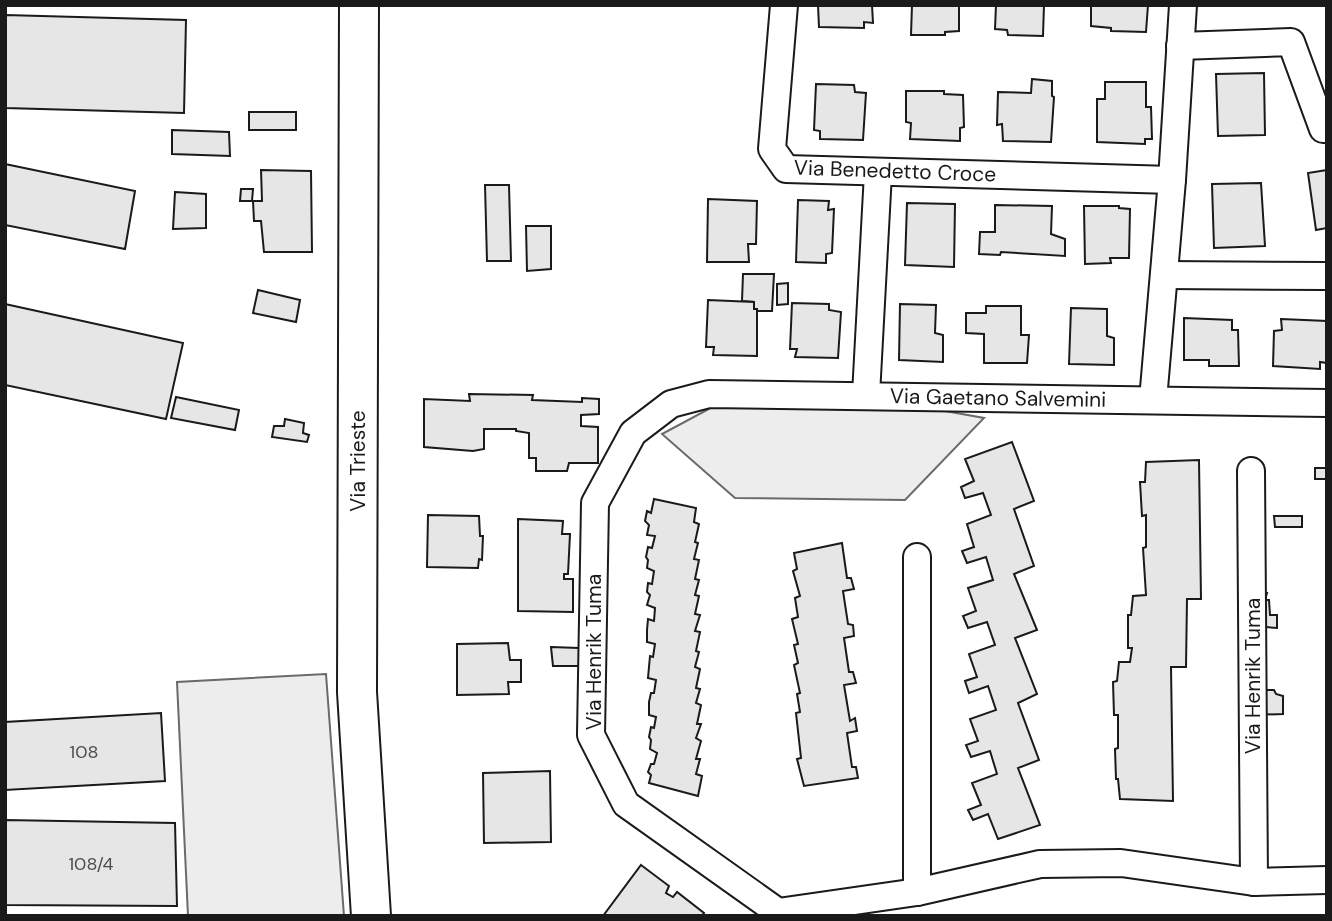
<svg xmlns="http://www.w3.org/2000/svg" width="1332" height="921" viewBox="0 0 1332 921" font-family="'DM Sans',sans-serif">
<rect width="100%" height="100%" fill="#fff"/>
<g fill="#ededed" stroke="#6a6a6a" stroke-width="2">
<polygon points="718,404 934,409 984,418 905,500 735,498 662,434"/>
<polygon points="326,674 344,916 188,916 177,682"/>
</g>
<g fill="#e6e6e6" stroke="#1a1a1a" stroke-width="2">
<polygon points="818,5 872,5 873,23 864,22 864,28 819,27"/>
<polygon points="912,5 959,5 959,31 945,32 945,35 911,35"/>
<polygon points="996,5 1044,5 1043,36 1008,35 1007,30 995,29"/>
<polygon points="1091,5 1148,5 1146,32 1111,31 1111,28 1091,26"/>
<polygon points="5,15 186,20 184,113 5,108"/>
<polygon points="1264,73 1265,135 1218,136 1216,74"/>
<polygon points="1032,79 1052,81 1052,96 1054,97 1051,142 1003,141 1002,124 997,125 998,92 1031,93"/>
<polygon points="1105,82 1146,82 1146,107 1151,107 1152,139 1145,139 1145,144 1097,142 1097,99 1105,99"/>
<polygon points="816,84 854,85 855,92 866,93 863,140 820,139 820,131 814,130"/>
<polygon points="906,91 944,91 944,94 963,95 964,127 960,128 960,141 910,139 911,123 906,122"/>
<rect x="249" y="112" width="47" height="18"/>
<polygon points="172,130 229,132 230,156 172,154"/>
<polygon points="5,164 135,191 125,249 5,225"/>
<polygon points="261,170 311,171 312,252 264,252 261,221 254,221 253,201 262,201"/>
<polygon points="1327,170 1327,228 1316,230 1308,173"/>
<polygon points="1261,183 1265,246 1214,248 1212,184"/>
<polygon points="485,185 509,185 511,261 487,261"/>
<polygon points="241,189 253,189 252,201 240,201"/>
<polygon points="175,192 206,194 206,228 173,229"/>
<polygon points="708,199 757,201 756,244 748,244 749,262 707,262"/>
<polygon points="798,200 829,201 828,210 834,209 832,253 826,254 826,263 796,262"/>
<polygon points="907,203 955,204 954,267 905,265"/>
<polygon points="995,205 1052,206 1051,234 1065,239 1065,256 1001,252 1000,255 979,254 980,232 995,232"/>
<polygon points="1084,206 1119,206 1119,208 1130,209 1129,258 1110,258 1111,263 1085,264"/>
<polygon points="526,226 551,226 551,269 527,271"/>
<polygon points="743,274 774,274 772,311 757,311 754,309 754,302 742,301"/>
<polygon points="788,283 788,304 777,305 777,284"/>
<polygon points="258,290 300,300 296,322 253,313"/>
<polygon points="708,300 754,302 754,309 757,309 757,356 713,355 714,347 706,347"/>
<polygon points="792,303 829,304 829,310 841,312 838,358 795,357 797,349 790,349"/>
<polygon points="5,304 183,343 166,419 5,385"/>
<polygon points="900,304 936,305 935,333 943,335 943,362 899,360"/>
<polygon points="986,306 1021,306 1021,335 1029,335 1027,363 984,363 984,334 966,333 966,313 986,313"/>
<polygon points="1071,308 1107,309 1107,336 1114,338 1114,365 1069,364"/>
<polygon points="1184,318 1232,320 1232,330 1238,330 1239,366 1209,366 1209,360 1184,360"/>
<polygon points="1281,319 1327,321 1327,363 1320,362 1320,369 1273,366 1274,331 1282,330"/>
<polygon points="469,394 533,395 532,400 582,402 582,398 599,399 599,414 581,415 581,426 598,427 598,463 569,463 567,471 536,471 536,458 529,458 529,433 516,431 516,429 484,429 484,449 473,451 424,447 424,399 470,401"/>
<polygon points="176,397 239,410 235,430 171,418"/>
<polygon points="285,419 304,423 303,433 309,435 307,442 272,437 274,426 284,426"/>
<polygon points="1012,442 1034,501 1014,509 1034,566 1014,574 1037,630 1015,638 1037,694 1018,703 1039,760 1018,768 1040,825 998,839 988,814 973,820 968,810 981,805 972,783 997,774 990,751 971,757 966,745 978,741 970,719 996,710 988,686 969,693 965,681 977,677 969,654 995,645 987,622 968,628 963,616 976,611 968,588 993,580 986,557 967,563 962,551 974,547 967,524 991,515 983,493 965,498 961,487 974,481 965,459"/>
<polygon points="1199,460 1201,599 1187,599 1186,667 1171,667 1173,801 1120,799 1118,779 1116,779 1115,749 1118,748 1118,715 1114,715 1113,682 1117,681 1119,662 1130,662 1132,648 1128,648 1128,615 1131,615 1133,596 1146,595 1143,548 1146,547 1146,515 1142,516 1140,482 1145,482 1146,462"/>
<rect x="1315" y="468" width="12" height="11"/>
<polygon points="654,499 696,508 694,522 699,524 695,542 698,543 694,559 699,560 695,579 699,580 695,595 699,596 695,614 700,615 695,631 700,632 696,651 699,652 695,667 700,669 696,688 700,689 696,703 701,705 697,724 701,724 696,738 701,741 696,759 700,759 696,774 702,776 698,796 649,783 651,775 648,772 651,764 654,764 657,753 650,749 651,740 649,737 651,727 654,728 656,717 649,715 649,702 651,693 654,693 656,680 648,678 650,656 653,657 655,644 647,642 647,630 648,619 654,621 655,608 647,605 650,595 647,592 648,583 652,584 654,571 647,568 648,560 646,557 648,547 652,548 655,536 647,535 649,525 645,521 647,511 651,513"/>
<polygon points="428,515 479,516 480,536 483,536 482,560 479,559 478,568 427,567"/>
<polygon points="1274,516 1302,516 1302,527 1275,527"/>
<polygon points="518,519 563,521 562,534 570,534 568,574 564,574 564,579 573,579 573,612 518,611"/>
<polygon points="842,543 847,578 851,578 854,589 843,591 848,624 853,625 854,636 844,638 849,672 853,672 856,683 844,685 850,721 855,718 857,731 847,733 852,767 856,767 858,778 804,786 797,759 801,758 796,713 800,712 797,694 800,693 794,665 798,663 794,645 798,644 792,619 798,617 795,598 800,596 793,571 797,569 794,553"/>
<polygon points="1267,593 1265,600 1269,600 1270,615 1277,615 1277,628 1251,626 1250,594"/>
<polygon points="508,643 510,660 521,660 521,682 508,682 509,694 457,695 457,644"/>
<polygon points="551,647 579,648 579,666 553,666"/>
<polygon points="1252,690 1274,690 1276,694 1283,696 1283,714 1253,715"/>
<polygon points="161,713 165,781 5,790 5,722"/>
<polygon points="550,771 551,842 484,843 483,773"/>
<polygon points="5,820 175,823 177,906 5,905"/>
<polygon points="641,865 669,886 666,893 673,897 677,892 704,913 702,916 603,916"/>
</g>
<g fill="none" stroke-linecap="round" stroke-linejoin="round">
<g stroke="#1a1a1a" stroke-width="30">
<g id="minor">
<polyline points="784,5 772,149 786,169 1172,180"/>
<polyline points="1180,46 1291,42 1323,129 1327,129"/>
<polyline points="1164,275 1327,276"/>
<polyline points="866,395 878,173"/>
<polyline points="1153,400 1172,180 1183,5"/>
<polyline points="1327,403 709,394 671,404 633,433 595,503 591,735 626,804 778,912 917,892 1040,864 1121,863 1254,882 1327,880"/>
<polyline points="1251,471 1254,882"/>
<polyline points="917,557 917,892"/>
</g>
</g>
<g stroke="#1a1a1a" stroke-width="42">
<polyline id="primary" points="359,5 357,692 371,916"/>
</g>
<use href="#minor" stroke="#fff" stroke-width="26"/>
<use href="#primary" stroke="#fff" stroke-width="38"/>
</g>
<g text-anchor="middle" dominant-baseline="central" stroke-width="5" stroke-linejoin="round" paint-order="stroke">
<g font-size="18" fill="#4d4d4d">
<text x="84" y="752">108</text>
<text x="91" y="864">108/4</text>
</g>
<g font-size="21" fill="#1a1a1a" stroke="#fff">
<text transform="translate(895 171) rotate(2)">Via Benedetto Croce</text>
<text transform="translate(998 398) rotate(1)">Via Gaetano Salvemini</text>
<text transform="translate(358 461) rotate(-90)">Via Trieste</text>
<text transform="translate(594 652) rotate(-90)">Via Henrik Tuma</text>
<text transform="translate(1253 676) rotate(-90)">Via Henrik Tuma</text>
</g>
</g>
<rect width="1332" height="921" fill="none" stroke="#1a1a1a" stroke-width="14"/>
</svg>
